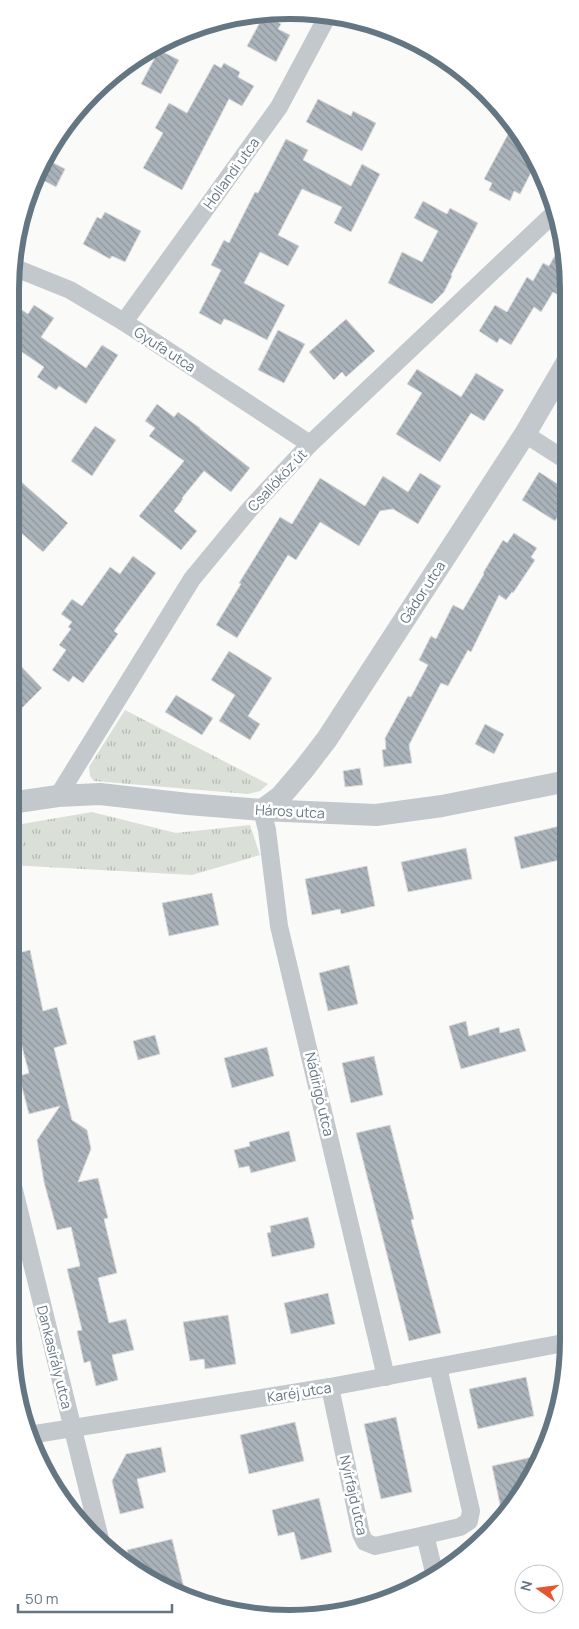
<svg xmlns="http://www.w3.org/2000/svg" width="579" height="1629" viewBox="0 0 579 1629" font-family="Manrope,sans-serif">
<defs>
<pattern id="grass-tufts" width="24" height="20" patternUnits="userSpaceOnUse" patternTransform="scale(1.25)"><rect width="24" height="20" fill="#dadfd7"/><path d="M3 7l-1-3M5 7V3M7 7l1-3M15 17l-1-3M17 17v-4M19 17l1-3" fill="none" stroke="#b4b9b4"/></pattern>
<pattern id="building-back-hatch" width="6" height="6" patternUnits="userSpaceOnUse" patternTransform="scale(1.25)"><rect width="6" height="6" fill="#aab3b9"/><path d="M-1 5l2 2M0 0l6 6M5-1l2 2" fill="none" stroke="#8e969c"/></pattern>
</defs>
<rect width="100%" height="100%" fill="#fafaf8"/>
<g fill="url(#grass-tufts)">
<polygon points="125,710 268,784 260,791 248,794 94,781 90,776 89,767"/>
<polygon points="92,812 176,833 250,825 260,855 192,875 10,865 10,826"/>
</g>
<g fill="url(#building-back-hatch)" stroke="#dcdcda">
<polygon points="264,15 281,24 278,29 290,35 276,62 247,46"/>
<polygon points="159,50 179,60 161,94 141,84"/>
<polygon points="224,63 240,72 238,77 254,86 242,106 229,99 182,190 143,168 163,133 155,128 169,103 187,113 214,64 221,68"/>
<polygon points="318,99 351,116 353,111 376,123 362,151 306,122"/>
<polygon points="513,125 537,161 520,194 514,191 510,201 489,190 492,183 484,179"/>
<polygon points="286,139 308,150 303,160 351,186 362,164 380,174 351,232 334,223 342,207 302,189 278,235 299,246 288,266 260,252 244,283 285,305 267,340 230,321 224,319 221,325 199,313 221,270 211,265 224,240 229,243 255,192 258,193"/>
<polygon points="48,160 65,169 56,187 39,178"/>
<polygon points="423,201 447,214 450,208 478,223 451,275 452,276 444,292 432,304 388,283 402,252 422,262 438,231 414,218"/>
<polygon points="105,212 141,231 125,262 112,256 110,259 83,244 97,217 101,219"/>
<polygon points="563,241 567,253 567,280 558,295 553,292 541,312 534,307 511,345 500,338 497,343 479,331 495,305 507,312 527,277 533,281 543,263 549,266"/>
<polygon points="10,302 28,314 34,305 54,318 41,337 86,368 102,345 118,355 86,404 59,386 56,390 37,377 44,367 10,344"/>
<polygon points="346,319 375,351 346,377 342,372 334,380 309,352"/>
<polygon points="278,330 305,344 284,383 258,370"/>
<polygon points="417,369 461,397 476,373 504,390 484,421 471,413 440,462 396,434 422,393 407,384"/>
<polygon points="157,404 174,417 178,412 200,428 200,429 250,468 231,492 204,471 182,498 183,499 174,511 197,531 181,550 139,516 184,461 149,436 155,428 145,421"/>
<polygon points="95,426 116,440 92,476 71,461"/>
<polygon points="10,472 68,523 43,552 10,523"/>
<polygon points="539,472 567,490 567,502 555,521 522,500"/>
<polygon points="420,473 441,486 418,524 393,509 380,511 359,546 320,522 296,560 288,555 237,638 216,625 241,584 239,583 280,517 292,524 320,478 365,506 383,476 408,492"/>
<polygon points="514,533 537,548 531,557 535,560 513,593 512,592 506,600 499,595 471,652 468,650 448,686 441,683 409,745 412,763 384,767 382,750 386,749 385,738 408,696 411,697 428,665 419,660 431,636 436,639 453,605 463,610 484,574 483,573 503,540 507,543"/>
<polygon points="133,556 156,573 114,631 118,634 83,683 73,676 69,682 52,670 66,650 59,645 71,629 68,627 72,622 61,614 72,599 82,606 110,567 120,574"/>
<polygon points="229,651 272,678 248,716 260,724 250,740 219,721 235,695 211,680"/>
<polygon points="10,655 42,688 10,720"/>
<polygon points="176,695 213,718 202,735 165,712"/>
<polygon points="485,724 504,734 494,754 475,744"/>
<polygon points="360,768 363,785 345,787 343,771"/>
<polygon points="568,824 568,858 521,869 514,837"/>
<polygon points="466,848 472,879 408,892 401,862"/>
<polygon points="367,866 375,906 341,914 340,909 312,915 305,879"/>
<polygon points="212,893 219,925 169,936 162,903"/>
<polygon points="30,950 43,1011 57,1007 67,1044 54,1048 72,1120 87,1130 91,1149 78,1182 98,1178 108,1218 104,1219 117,1273 98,1278 109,1323 126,1319 134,1350 112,1355 118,1380 96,1386 90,1361 84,1363 77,1331 82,1330 67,1269 80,1266 71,1227 57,1230 44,1182 37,1140 60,1106 29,1114 19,1076 29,1073 10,1002 10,955"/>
<polygon points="349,965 358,1004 328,1011 319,973"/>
<polygon points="466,1021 469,1036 499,1027 500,1033 519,1028 526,1051 461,1069 449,1026"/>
<polygon points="155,1035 160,1054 138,1060 133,1041"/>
<polygon points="267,1047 274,1076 232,1088 224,1058"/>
<polygon points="374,1056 383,1095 351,1103 342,1063"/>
<polygon points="390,1125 414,1219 411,1220 441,1333 409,1341 356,1133"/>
<polygon points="289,1131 296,1161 251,1173 249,1166 239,1168 234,1150 250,1146 249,1142"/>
<polygon points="308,1217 315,1244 314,1248 272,1257 267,1233 271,1232 270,1226"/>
<polygon points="328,1293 335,1324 291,1334 284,1303"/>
<polygon points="228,1315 236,1364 205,1369 204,1359 190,1361 183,1322"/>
<polygon points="526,1377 534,1416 478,1429 469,1389"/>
<polygon points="396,1417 412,1492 381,1499 364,1424"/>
<polygon points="295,1422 304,1461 249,1474 240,1435"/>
<polygon points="161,1447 166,1472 137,1479 144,1508 120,1514 112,1481 126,1454"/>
<polygon points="532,1457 534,1468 522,1495 502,1514 492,1466"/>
<polygon points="319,1498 332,1552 301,1560 294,1532 278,1536 272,1510"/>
<polygon points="172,1539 186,1596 166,1590 131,1563 127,1550"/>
</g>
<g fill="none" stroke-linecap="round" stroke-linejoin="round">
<g stroke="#c3c8cc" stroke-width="18">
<polyline points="13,267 70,290 124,322 310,444"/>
<polyline points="124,322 279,107 327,17"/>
<polyline points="525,434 567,461"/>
<polyline points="58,796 192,579 249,510 310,444 549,218 555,216"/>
<polyline points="262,810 267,830 279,926 386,1377"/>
<polyline points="10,1174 100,1539"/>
<polyline points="330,1387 361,1534 365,1542 375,1546 425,1535"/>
<polyline points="29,1435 330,1387 569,1342"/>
<polyline points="435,1576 425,1535 460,1527 469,1521 471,1511 438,1367"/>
</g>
<g stroke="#c3c8cc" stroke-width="22">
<polyline points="10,803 58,796 100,794 188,804 262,810 376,815 442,806 568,781"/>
<polyline points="262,810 281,796 304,769 327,739 525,434 567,362"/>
</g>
</g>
<g text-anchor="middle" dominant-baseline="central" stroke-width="5" stroke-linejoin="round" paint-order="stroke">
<g font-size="14" fill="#657683" stroke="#fff">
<text transform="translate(231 173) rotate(-54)">Hollandi utca</text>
<text transform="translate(165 349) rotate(33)">Gyufa utca</text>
<text transform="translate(277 480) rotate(-47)">Csallóköz út</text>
<text transform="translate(422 592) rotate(-57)">Gádor utca</text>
<text transform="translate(290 811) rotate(3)">Háros utca</text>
<text transform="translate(320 1094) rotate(77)">Nádirigó utca</text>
<text transform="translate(55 1357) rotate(76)">Dankasirály utca</text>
<text transform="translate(299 1392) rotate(-9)">Karéj utca</text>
<text transform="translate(354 1495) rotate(77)">Nyírfajd utca</text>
</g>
</g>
<path d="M0 0H579V1629H0ZM289 19H290A270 270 0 0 1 560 289V1340A270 270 0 0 1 290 1610H289A270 270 0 0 1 19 1340V289A270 270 0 0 1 289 19Z" fill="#fff" fill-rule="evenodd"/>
<path fill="none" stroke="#657683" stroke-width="6" d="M289 19H290A270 270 0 0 1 560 289V1340A270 270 0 0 1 290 1610H289A270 270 0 0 1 19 1340V289A270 270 0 0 1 289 19Z"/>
<g transform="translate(539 1589) rotate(284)"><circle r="24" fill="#ffffff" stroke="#c1c8cd"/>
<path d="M0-4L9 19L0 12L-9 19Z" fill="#e4572e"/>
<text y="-8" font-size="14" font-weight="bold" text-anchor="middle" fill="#657683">N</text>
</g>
<path d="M18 1604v8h154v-8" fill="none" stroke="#657683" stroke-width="2.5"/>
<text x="25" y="1604" font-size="15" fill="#657683" stroke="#ffffff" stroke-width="4" paint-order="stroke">50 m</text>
</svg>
